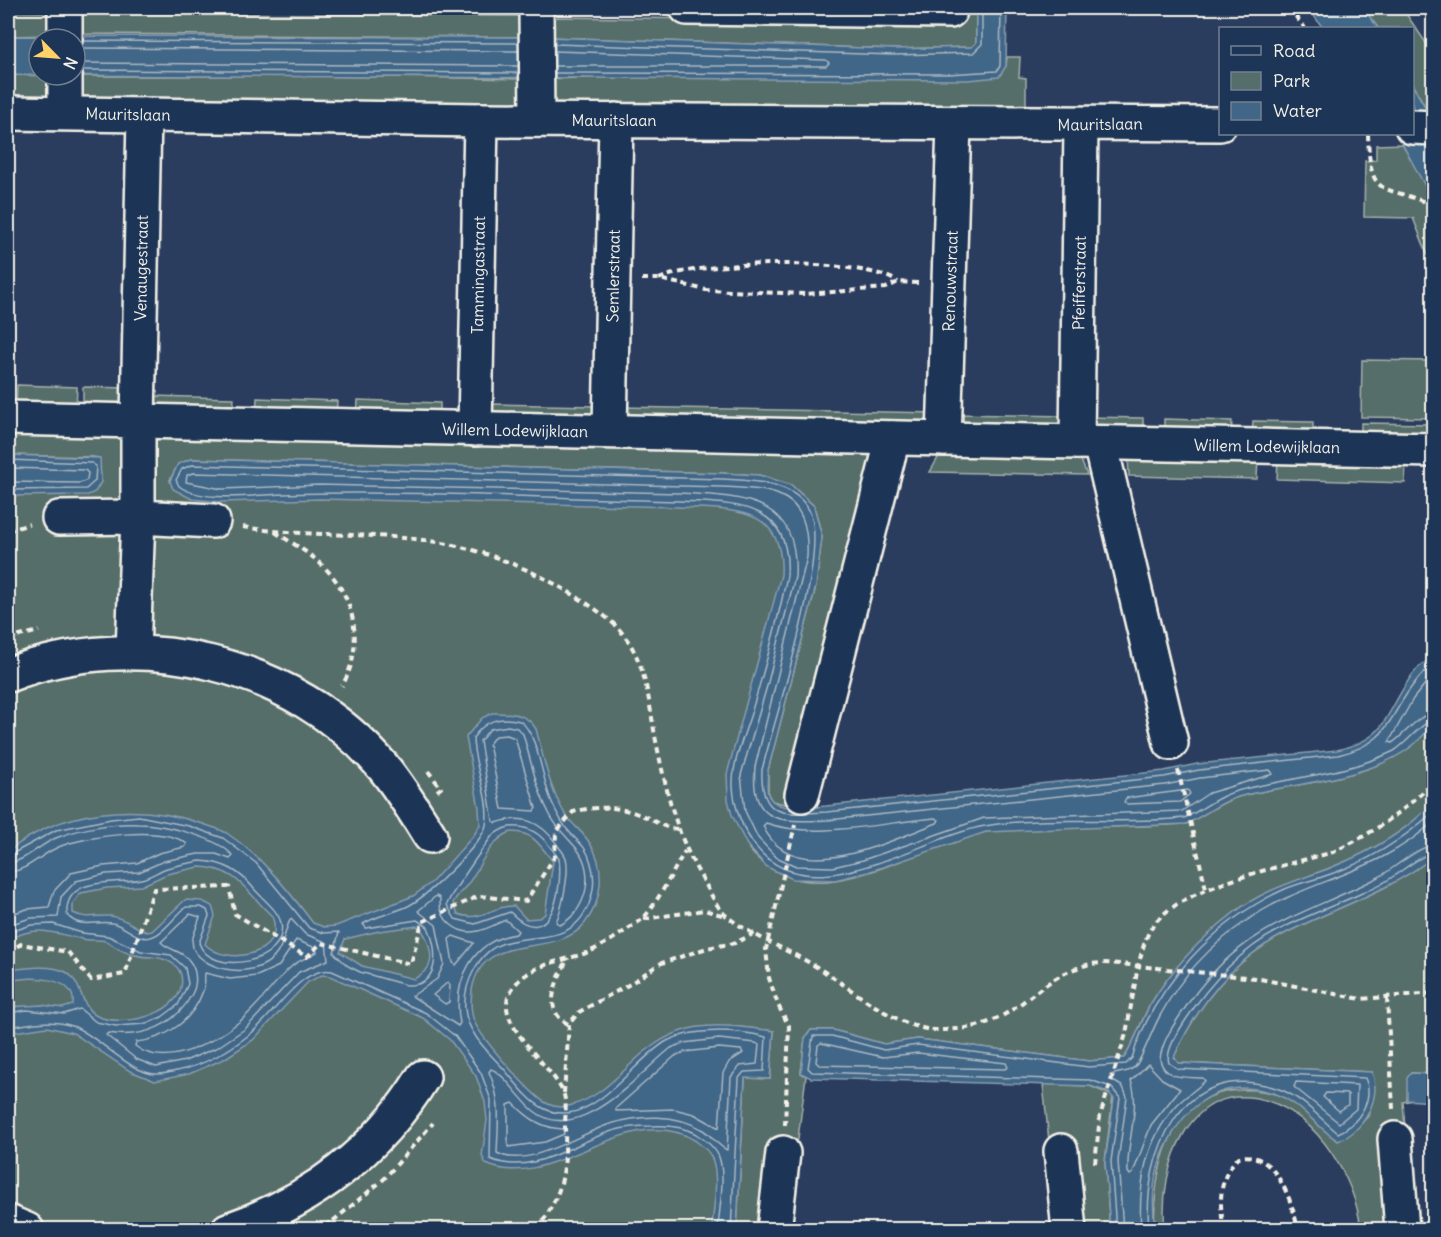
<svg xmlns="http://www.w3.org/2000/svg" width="1441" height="1237" viewBox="0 0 1441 1237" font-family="Delius,sans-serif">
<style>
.green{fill:#566e6b;stroke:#a5b0aa;stroke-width:1.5}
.water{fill:#416688;stroke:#899eae;stroke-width:1.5;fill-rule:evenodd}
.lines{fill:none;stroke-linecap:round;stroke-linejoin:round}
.shore{stroke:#acb9c2;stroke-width:1.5}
.minor-casing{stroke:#f4f1e8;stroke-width:38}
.path{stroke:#f4f1e8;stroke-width:4;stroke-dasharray:6 4.5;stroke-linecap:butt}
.minor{stroke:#1d3557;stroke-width:33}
.labels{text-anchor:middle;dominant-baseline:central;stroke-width:4.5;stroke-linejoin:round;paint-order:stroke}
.street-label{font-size:16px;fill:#f4f1e8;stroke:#1d3557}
</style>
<rect width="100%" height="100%" fill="#2b3d5e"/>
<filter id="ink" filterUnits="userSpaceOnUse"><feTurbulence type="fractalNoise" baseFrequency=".0167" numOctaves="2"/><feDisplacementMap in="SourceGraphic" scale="12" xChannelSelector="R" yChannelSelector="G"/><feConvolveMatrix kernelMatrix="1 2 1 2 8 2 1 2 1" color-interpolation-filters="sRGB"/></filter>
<g filter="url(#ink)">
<!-- green -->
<g class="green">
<path d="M956,8h20v35l-4,4 -78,2 -348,-12 6,-20 404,5z"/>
<path d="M1363,8h39l31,45v58h-5l-15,-25 -1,-58h-34z"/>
<path d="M8,11l44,1 6,23 -50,1z"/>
<path d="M82,12l439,4 8,21 -454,-3 4,-21z"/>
<path d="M1007,57h13l-1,20 7,1v35l-470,-5 -10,-8v-21l460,-13z"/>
<path d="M8,75l50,1 -10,29 -40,-1z"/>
<path d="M75,76h227l226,3 -9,29 -434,-3 -10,-11z"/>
<path d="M1404,144l29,57v67l-20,-50 -49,-1 1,-56 11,-1v-15z"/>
<path d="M1362,360l71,1v57l-72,-1z"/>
<path d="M17,385l60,2 -1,24 -60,-2z"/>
<path d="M83,387l48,1v16l-48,7z"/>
<path d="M150,396l84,2 -1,15 -78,-7z"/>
<path d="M257,398l80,3 -1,15 -80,-3z"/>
<path d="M358,400l82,3v15l-83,-2z"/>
<path d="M491,404l105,2v15l-106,-2z"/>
<path d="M620,407l317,6v15l-317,-6z"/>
<path d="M952,414l118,2v16l-118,-3z"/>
<path d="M1086,417l57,1v15l-57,-1z"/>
<path d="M1164,419l68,2 -1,15 -67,-2z"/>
<path d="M1253,421l60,1v16l-61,-2z"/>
<path d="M1361,423l72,1v16l-72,-1z"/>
<path d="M8,426l103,4c22,10 16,30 17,50h22c0,-20 -4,-42 19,-48l704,16 -80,347 5,7 -1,5 -25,-6 -4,-7v-24l48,-184 6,-50 -8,-30 -23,-21 -32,-10 -37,-2 -531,-14 -13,5 -8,16 491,10 84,-7 31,14 26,28 -63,268 12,29 -2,27c63,76 163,-4 237,-17 20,-4 43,-3 63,-4 46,-1 92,-1 137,-4 19,-8 31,-21 52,-27 57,-16 164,-17 195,-76l1,81c-28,31 -66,51 -104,66 -33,13 -65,21 -95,44 -34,26 -63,56 -85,93 -9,15 -17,42 -26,53l-35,3 -171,-22 -34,5 -51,-14h-22l-6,8 -4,35 5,3 -9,70 -21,-1 -11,84h-28l8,-151 25,1 4,-48 -34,-4 -16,202h-716v-752l93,2 -2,-21 -6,-1 -85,-2z"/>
<path d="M943,449l135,4 9,22 -157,-3z"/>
<path d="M1128,455l130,2 -1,22 -128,-3z"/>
<path d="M1278,458l128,3 -1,22 -128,-4z"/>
<path d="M1433,857v217l-22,-1 -4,27 2,1 -6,1 4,53 -15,74h-31c-6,-49 -42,-112 -93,-128 -79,-25 -110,67 -103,128l-10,1c-4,-58 15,-138 85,-140 18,-1 34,2 49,10 18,10 32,25 46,39l23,-12 11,-12 3,-43 -194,-9 -4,-6c23,-51 58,-96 108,-122 51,-27 105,-42 151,-78z"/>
<path d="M1043,1084l47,2 23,10 -8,66 5,67h-31l-30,-88z"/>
</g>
<!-- water -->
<g class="water">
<path d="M976,8h31l-1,58 -7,11 -31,3 -960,-5v-39l538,1 348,12 78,-2 4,-4zM39,39h36v36h-36z"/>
<path d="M1308,8h55l15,20h-55z"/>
<path d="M1413,86l20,34v81l-36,-67h15z"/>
<path d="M8,455l92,3 1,24 -6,10 -7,3 -80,1z"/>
<path d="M191,459l531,14 37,2 32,10 23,21 8,31 -6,49 -48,184c0,7 -2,17 0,24 6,19 43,13 58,12l338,-35 33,-7 140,-14c16,-4 31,-9 42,-21 15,-18 31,-66 54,-70v62c-30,59 -138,60 -195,76 -21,6 -33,19 -52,27l-200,8 -118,40 -33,8 -42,-1 -26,-12 -20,-22 -15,-30 -4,-15 -1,-26 54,-199c4,-70 -49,-65 -103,-68l-359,-8 -98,3 -29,-3 -19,-10 -3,-8 8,-17z"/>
<path d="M492,713c18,0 34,-1 44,16 7,26 12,54 25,78 8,17 20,22 28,35 17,24 14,58 -4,81 -29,38 -102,4 -113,67 -1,10 -2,21 2,31 7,17 56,73 72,82 8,4 18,5 26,2 25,-7 41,-24 59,-41 47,-46 82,-41 143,-33l-4,48 -25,-1 -8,151h-25c1,-21 7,-47 1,-68 -2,-8 -10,-15 -17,-20 -67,-43 -144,53 -210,23l-4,-8 5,-36 -2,-18 -9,-26 -26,-36 -27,-22 -93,-42 -8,-1 -14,7 -55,58 -29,19 -35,15 -34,7 -25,-10 -57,-38 -26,-6 -39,6v-26l34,-2 21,3 10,-3c4,-30 -46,-29 -65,-24v-11c16,-2 43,-6 58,2 17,10 14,36 31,44 27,13 92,-3 84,-41 -3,-12 -17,-17 -29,-18 -11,0 -21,-2 -31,-7 -5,-2 -10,-7 -16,-9 -7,-2 -15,0 -23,-2 -29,-6 -45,-15 -74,1v-88c52,-44 132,-50 195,-28 8,3 18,5 25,10 35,24 60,56 85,89l11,4 12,-1 77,-30 19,-14 42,-47 6,-10 -1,-17 -13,-71 16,-19zM511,832c22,-1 30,14 42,30l-8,52 -6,4 -13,1 -12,-13c-21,-1 -34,17 -56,8l-5,-11c3,-7 10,-13 15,-19 13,-18 21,-44 43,-52zM199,867c39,1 48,26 73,49 15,39 -46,51 -67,28l10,-28 -3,-10 -10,-5 -17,-1 -33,31 -5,1c-13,-5 -22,-14 -36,-16 -14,-1 -24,4 -38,-3v-10l8,-10 26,-5 34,-2 26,-12zM417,926c10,6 17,30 12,40 -3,6 -9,9 -15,13l-52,-13 -22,-14 5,-13 34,-8z"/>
<path d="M1433,802v55c-46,36 -100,51 -151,78 -50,26 -85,71 -108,122l4,6 194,9c10,26 -8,59 -34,69 -23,-15 -36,-37 -62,-47 -63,-23 -106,24 -120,81 -4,18 -3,36 -1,54h-45l-5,-67 9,-63 -6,-7 -18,-6 -279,-8 -10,-5 4,-35 6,-8h22l51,14 34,-5 171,22 35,-3c8,-10 18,-38 26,-53 22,-37 51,-67 85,-93 30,-23 62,-31 95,-44 38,-15 76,-35 103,-66z"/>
<path d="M1411,1073l22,1v28l-26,-2v-22z"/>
</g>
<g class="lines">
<!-- shore -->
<g class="shore">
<path d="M83,41l435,2"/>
<path d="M554,44l340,11 79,-2 9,-9v-36"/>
<path d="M81,48l437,3"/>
<path d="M554,51l272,9 3,3 -3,3h-271"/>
<path d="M78,63l441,3"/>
<path d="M82,70l437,3"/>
<path d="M555,73l393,1 49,-3 3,-5 1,-58"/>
<path d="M8,460l84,3 4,3 -1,15 -9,8 -78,1"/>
<path d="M8,468l77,2 3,3 -1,7 -7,3 -72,-1"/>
<path d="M193,473l529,14c55,2 88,6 85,70l-52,210c-5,58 26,55 73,53l337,-35 35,-7 70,-8 3,4 -64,19 -27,18 -198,7 -121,42 -30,7 -37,-1 -20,-9 -18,-19 -13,-27 -4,-36 26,-89 28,-109c5,-81 -53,-80 -116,-84l-360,-8 -97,4 -36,-7 1,-7z"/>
<path d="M1434,665c-7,3 -13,10 -17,15 -31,37 -24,62 -79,75l-139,15 -35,7 -337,35c-41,2 -67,8 -65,-42 12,-50 69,-220 47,-260 -17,-30 -58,-29 -87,-31l-530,-14 -10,4 -6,11 3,6c22,17 76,9 103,8 132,-4 265,4 397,7 57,3 113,0 108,75 -9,44 -21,88 -34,131 -7,25 -21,53 -20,79 1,22 10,45 24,62 55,67 163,-11 228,-22 64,-11 134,-1 199,-8 20,-8 30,-21 53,-27 52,-14 108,-16 157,-40 12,-7 29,-30 40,-31"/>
<path d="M1434,673l-21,26 -24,43 3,1c13,-8 26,-29 42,-30"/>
<path d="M508,726l9,2 6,6c8,27 13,54 26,79 7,15 18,24 28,36 19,24 9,63 -17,76l-4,-3c6,-13 14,-50 10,-64 -2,-6 -7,-10 -10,-15 -16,-22 -34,-29 -60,-20l-3,-2 -13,-80 10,-12z"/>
<path d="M507,735l8,3 21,70 -2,3 -32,-2 -13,-65 6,-8z"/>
<path d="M1188,790l2,4 -10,8 -53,2 -3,-2 2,-4z"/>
<path d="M936,818l3,2 -2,3c-46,17 -145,68 -174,3l3,-3c48,17 119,-1 170,-5z"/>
<path d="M509,827c25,-3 37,13 50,32 4,32 -9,94 -49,53l-35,12 -20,-5 -8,-14c0,-6 39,-61 45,-69 6,-5 10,-7 17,-9z"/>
<path d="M8,856l48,-26 55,-11 28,-3 50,10 34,12 33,25 53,65 15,5 15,-1 -5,21 14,13 12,6 46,13c35,2 32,-36 22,-58l-11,-7 -51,8 -3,-4c14,-9 32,-11 47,-19 18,-10 72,-61 76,-80 5,-28 -13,-58 -13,-87 12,-18 26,-22 47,-17 18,12 22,58 31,79 4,10 9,19 15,28 9,12 20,17 24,32 5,16 5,28 -1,44 -17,41 -51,29 -85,39 -26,8 -41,42 -39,66 2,24 24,44 39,60 11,13 24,31 39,39 48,25 89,-48 124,-67 27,-14 71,-11 99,-4l-2,34 -20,1 -5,6 -8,152"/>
<path d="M200,861c24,1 40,10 55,29 8,9 23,20 26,33 8,41 -71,54 -82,20l10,-27 -2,-6 -6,-3h-15c-10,8 -23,27 -35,30 -14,4 -26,-12 -39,-14 -16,-3 -32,7 -45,-8 -3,-40 48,-30 74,-36 10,-2 17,-8 26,-11 11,-3 22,-5 33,-7z"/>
<path d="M8,863c16,-1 33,-19 48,-25 24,-10 57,-15 82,-14 25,0 80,13 95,32l-3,3 -14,-5h-18l-34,7 -25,11 -33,2 -30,7 -15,16 -3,20 -27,1 -23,7"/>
<path d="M8,872c19,0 35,-20 53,-26 27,-10 103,-21 126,-2l-2,3 -26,6 -22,10 -34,3 -32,7 -17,18 -5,16 -22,2 -19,6"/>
<path d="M436,896l4,2c-2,21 17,38 38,33 10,-2 19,-8 28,-11l12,11 -2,3c-44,6 -64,48 -56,89l-2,3 -46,-30 25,-17 7,-15 -8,-39 -18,-14z"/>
<path d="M190,914l10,3 -8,23 1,8c12,25 63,31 82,8 10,-11 10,-30 16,-37l14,15 21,8 2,18 -29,12 -54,57 -27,18 -33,14 -29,6 -20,-8 -30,-24 2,-2c35,6 68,-8 84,-39 5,-9 5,-22 -1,-31 -7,-12 -23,-13 -30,-21z"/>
<path d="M8,933l23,-8 22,-1 29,9 26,3 33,15 30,4 14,13 3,16 -10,21 -16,12 -16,7 -30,2 -20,-4 -16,-13 -16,5 -37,-4 -19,3"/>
<path d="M453,936l21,7 -18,22 -3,-2 -4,-24z"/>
<path d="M296,940l20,8 1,4c-8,5 -18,8 -25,14 -19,17 -33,40 -53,56 -27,21 -73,48 -104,24l1,-4c31,-3 57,-22 67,-51 3,-6 1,-12 2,-18l25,6 27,-3 22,-10z"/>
<path d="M448,982l2,3 -1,17 -4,2 -12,-9z"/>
<path d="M8,1027c22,-3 45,-9 67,0 24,10 58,49 83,47 8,0 18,-3 27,-5 22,-6 46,-20 64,-34 24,-18 52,-70 83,-64l94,42 29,23 26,37 10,27 -1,59c42,18 83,-16 122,-28 13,-4 26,-5 40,-5 16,-1 30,0 44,8 9,6 19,13 23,23 7,20 0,51 -1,73"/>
<path d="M719,1039l37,4 3,2 -2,19 -17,2 -9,11 -4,73c-8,-3 -16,-15 -24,-20 -27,-17 -64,-15 -93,-6 -29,9 -83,46 -113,29 1,-29 5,-52 -8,-81l2,-3c13,4 30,32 43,42 45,36 105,-38 137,-63l12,-5z"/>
<path d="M821,1043l62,14 35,-4 88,10 2,4 -3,2 -186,-4 -3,-3 2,-17z"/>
<path d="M719,1048l22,2 2,3 -14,9 -6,11 -4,55 -25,-14 -20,-5 -58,2v-3l59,-52 10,-4z"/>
<path d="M1148,1064l14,15 18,10 -29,36 -18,48 -3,2 -2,-3c-2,-30 13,-65 3,-91z"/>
<path d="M1296,1082l61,3 -1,24 -17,14 -45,-36z"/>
<path d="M1326,1093l22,1v11l-9,6 -16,-14z"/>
<path d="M513,1103c15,15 28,25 50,26l1,5 -19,8 -37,5v-42z"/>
<path d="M1116,1230l-5,-69 9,-63 -9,-11 -21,-7 -278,-8 -4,-4 5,-32h19l52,14 34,-5 171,22 37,-3 6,-6c22,-72 85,-139 153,-169 14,-6 29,-9 43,-14 39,-13 76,-36 106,-64"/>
<path d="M1123,1230l-5,-69 9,-64 -4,-10 -13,-8v-4l18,-4 7,-4c9,-12 17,-38 26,-53 20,-37 50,-69 85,-93 61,-43 130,-45 188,-100"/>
<path d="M1141,1230c-3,-46 4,-89 35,-124 9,-10 20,-16 29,-25l-2,-3c-17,-1 -38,2 -43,-18 1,-17 14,-36 23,-49 56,-85 113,-92 196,-134 14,-8 40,-31 55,-32"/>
<path d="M1149,1230c-7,-77 33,-172 127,-142 26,8 42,29 62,45 20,-8 37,-34 27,-55l-187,-9 -9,-6c-4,-12 9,-31 16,-42 24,-37 54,-70 94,-91 33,-18 70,-29 104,-47 13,-7 38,-29 51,-31"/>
</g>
<!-- minor casing -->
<g class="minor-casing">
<g id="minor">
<path d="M65,8v31"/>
<path d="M536,8l1,112"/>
<path d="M687,8l263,3"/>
<path d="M8,113l473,7 739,4"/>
<path d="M65,113v-38"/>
<path d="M144,115l-6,306 1296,29"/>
<path d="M1412,127l22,1"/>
<path d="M8,418l130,3v96l-5,135"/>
<path d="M475,429l6,-309"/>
<path d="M610,431l6,-311"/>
<path d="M944,439l10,-315"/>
<path d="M1077,442l4,-317"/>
<path d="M1100,443l71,300"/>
<path d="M59,518l79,-1 75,4"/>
<path d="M8,675c128,-50 286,-14 376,93 17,21 31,44 46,68"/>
<path d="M802,795l91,-357"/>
<path d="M1395,1139l7,91"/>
<path d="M1061,1151l8,79"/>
<path d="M8,1222l19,8"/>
<path d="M228,1230c82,-28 150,-79 195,-153"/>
<path d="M774,1230l9,-77"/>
</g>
</g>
<!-- path -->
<g class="path">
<path d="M1289,8l16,20"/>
<path d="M1368,134c2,66 12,49 62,70l4,10"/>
<path d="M642,279h17l47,11 100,4 80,-6 12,-6 21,1"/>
<path d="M659,279c39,-19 203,-22 239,3"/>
<path d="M243,527c67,11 138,4 205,17 55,11 114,39 159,74 41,33 40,80 50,128 10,48 21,95 48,137 6,11 13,27 23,34 25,20 59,32 87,49 34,20 68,52 107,62 11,3 23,2 35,1 59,-4 74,-46 123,-62 19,-7 39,-3 58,-1 4,-13 6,-27 14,-39 26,-41 134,-61 181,-75 39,-18 71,-40 101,-71"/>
<path d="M8,531l21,-7"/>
<path d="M275,532c17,11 35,21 49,35 33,32 40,81 18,119"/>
<path d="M8,639l31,-8"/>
<path d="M1178,770l28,119"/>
<path d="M428,771l13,17 -4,3"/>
<path d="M644,919l60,-9 21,6"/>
<path d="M8,952l13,-8 47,8 23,28 34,-6 29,-85 75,-2 6,27 72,43 14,-14 90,21 11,-42 57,-26 47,5 29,-45 1,-24 17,-20c21,-6 44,-6 65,2 14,4 25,15 40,15"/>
<path d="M1387,998l6,111"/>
<path d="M568,1024c-28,-15 -10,-45 0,-66"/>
<path d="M564,1093l5,-69 10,-12 51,-28 29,-20 48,-16 28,-5 20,-10"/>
<path d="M785,1125l4,-99 -11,-21 -9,-27 -3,-29 29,-124"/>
<path d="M1095,1163l5,-47 26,-82 12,-68 117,12 106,21 73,-6"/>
<path d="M316,1230l17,-9"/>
<path d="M338,1230l-5,-9 51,-42 49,-56"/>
<path d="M537,1230c27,-39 29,-57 28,-103 0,-10 2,-22 -1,-32 -10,-29 -69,-69 -55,-100 14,-31 49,-32 77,-42 18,-7 39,-22 55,-33 12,-9 35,-54 44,-69"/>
<path d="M1224,1230c-5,-27 -6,-54 15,-73 36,-8 54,46 59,73"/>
</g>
<!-- minor -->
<use href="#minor" class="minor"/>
</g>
</g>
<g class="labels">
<!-- street labels -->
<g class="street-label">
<text transform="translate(128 114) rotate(1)">Mauritslaan</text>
<text x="614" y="120">Mauritslaan</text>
<text transform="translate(1100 124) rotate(-1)">Mauritslaan</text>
<text transform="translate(141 268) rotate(-89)">Venaugestraat</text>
<text transform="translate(478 275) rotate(-89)">Tammingastraat</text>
<text transform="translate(613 276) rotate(-89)">Semlerstraat</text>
<text transform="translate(950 281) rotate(-88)">Renouwstraat</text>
<text transform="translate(1079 283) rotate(-89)">Pfeifferstraat</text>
<text transform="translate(515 430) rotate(1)">Willem Lodewijklaan</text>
<text transform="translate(1267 446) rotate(1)">Willem Lodewijklaan</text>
</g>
</g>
<!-- margin -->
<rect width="1441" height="1237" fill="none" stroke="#1d3557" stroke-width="30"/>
<rect x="15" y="15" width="1411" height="1207" fill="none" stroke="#f4f1e8" stroke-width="2" filter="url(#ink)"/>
<!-- legend -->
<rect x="1219" y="27" width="195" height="108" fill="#1d3557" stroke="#738091" stroke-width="1.5"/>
<rect x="1231" y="46" width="30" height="9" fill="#1d3557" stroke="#738091" stroke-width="1.5"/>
<text x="1273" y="57" font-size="18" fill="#f4f1e8">Road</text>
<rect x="1231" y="72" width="30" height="18" fill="#566e6b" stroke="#738091" stroke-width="1.5"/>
<text x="1273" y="87" font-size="18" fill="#f4f1e8">Park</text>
<rect x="1231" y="102" width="30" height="18" fill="#416688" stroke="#738091" stroke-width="1.5"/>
<text x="1273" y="117" font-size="18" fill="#f4f1e8">Water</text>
<!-- north arrow -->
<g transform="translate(57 57) rotate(115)"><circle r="28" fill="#1d3557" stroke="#738091" stroke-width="1.5"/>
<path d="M0-4.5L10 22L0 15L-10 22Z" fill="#ffd166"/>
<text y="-9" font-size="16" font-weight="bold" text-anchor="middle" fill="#f4f1e8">N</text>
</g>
</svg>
